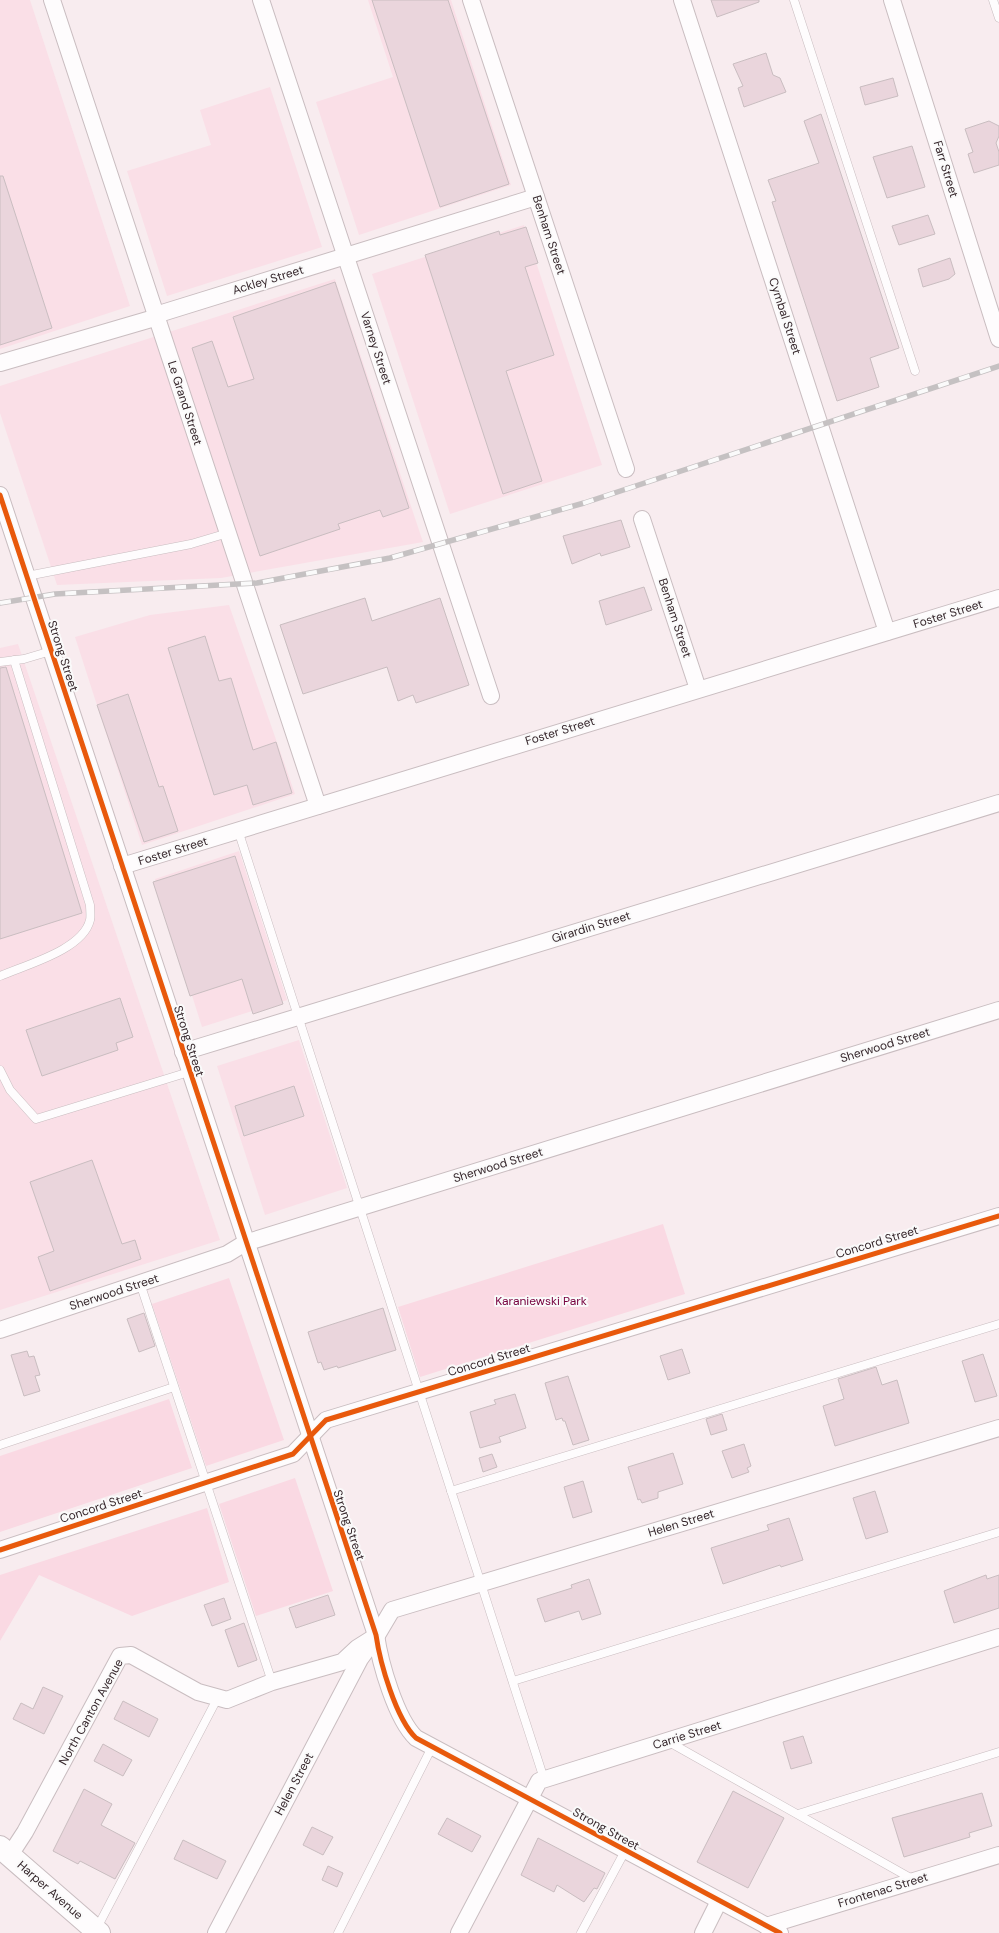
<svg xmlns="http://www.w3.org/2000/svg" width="999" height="1933" viewBox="0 0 999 1933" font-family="'DM Sans',sans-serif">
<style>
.built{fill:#fadfe7}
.green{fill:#fad9e3}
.building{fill:#ead5dc;stroke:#c9bdc0}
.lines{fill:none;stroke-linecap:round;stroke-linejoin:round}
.lane-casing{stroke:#c9bdc0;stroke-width:9}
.street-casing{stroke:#c9bdc0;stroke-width:18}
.secondary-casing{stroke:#c9bdc0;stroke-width:24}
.lane{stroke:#fefcfd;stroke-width:8}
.street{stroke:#fefcfd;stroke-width:16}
.secondary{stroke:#fefcfd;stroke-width:22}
.rail-casing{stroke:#c5c1c2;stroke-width:5.5}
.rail{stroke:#fafafa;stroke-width:4;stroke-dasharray:11;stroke-linecap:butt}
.cycleway-casing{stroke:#fafafa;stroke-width:8}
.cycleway{stroke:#e8590c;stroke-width:5}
.labels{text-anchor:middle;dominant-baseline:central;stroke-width:4;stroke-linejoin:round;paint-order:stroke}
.street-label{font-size:12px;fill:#36272c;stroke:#fafafa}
.park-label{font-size:12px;fill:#75003e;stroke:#fafafa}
</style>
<rect width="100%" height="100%" fill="#f8ecef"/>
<!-- built -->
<g class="built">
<path d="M0,0h30l100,306 -130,43z"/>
<path d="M368,0h83l60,185 -152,50 -43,-133 77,-25z"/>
<path d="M270,87l52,160 -155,49 -40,-125 84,-26 -11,-35z"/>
<path d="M524,225l78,240 -152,49 -78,-240z"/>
<path d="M335,279l88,263 -202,36 -164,7 -57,-172v-27z"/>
<path d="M229,605l66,189 -153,51 -67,-208 75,-22z"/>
<path d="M18,644l202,596 -220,70v-662z"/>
<path d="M239,851l48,149 -85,27 -47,-148z"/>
<path d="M299,1040l48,148 -82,27 -48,-149z"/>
</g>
<!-- green -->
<g class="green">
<path d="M663,1224l22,70 -265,83 -22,-70z"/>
<path d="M229,1278l55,162 -78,26 -54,-162z"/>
<path d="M169,1399l23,69 -192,64v-76z"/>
<path d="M295,1478l38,113 -77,25 -37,-112z"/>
<path d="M207,1508l22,74 -97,34 -93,-41 -39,66v-66z"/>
</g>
<!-- building -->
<g class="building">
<path d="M372,0h76l61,184 -69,23z"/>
<path d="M711,0h48v2l-42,15z"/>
<path d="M766,53l7,22 7,3 6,14 -42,15 -6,-19 5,-2 -10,-22z"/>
<path d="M893,78l5,18 -33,9 -5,-18z"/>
<path d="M821,114l78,234 -29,10 9,29 -42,14 -65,-199 4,-1 -8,-21 51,-17 -15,-42z"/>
<path d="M989,121l10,5v10l-3,7 3,9v13l-25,8 -6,-19 5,-2 -8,-23z"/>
<path d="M912,146l13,41 -38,11 -14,-41z"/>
<path d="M0,176h3l49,152 -52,17z"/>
<path d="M928,215l7,19 -36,11 -7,-19z"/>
<path d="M526,227l12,36 -13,4 29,88 -48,16 36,110 -39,13 -78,-239 74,-24 1,4z"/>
<path d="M950,258l5,16 -6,5 -26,8 -5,-18z"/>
<path d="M335,282l74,226 -26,9 -3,-7 -42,14 2,5 -80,27 -68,-208 20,-7 16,46 26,-8 -21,-62z"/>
<path d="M621,520l9,27 -29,9 -1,-3 -28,11 -9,-28z"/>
<path d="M644,587l8,23 -46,15 -7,-24z"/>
<path d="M365,598l7,23 68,-23 29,87 -53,18 -3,-8 -15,6 -11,-34 -84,27 -23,-69z"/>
<path d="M205,636l14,45 12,-3 22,72 23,-8 16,51 -39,12 -6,-20 -33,10 -46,-147z"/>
<path d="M6,667l76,246 -82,26v-271z"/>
<path d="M128,694l31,93 4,-1 15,45 -34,11 -47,-137z"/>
<path d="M235,856l48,148 -30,10 -11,-35 -52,17 -37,-114z"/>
<path d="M120,998l13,39 -17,6 2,7 -76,26 -16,-46z"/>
<path d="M294,1086l10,30 -60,20 -9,-30z"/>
<path d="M92,1160l30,84 13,-4 6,19 -91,32 -12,-34 16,-6 -24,-69z"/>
<path d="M383,1308l13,42 -58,18 -1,-2 -13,4 -3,-8 -3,1 -10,-31z"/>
<path d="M144,1313l11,33 -16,6 -12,-33z"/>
<path d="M682,1349l8,24 -22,7 -8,-24z"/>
<path d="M27,1351l2,6 5,-1 6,19 -5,1 5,15 -16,5 -13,-41z"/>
<path d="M983,1354l14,42 -22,6 -13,-41z"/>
<path d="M876,1367l6,18 15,-5 12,43 -74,23 -12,-40 21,-7 -6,-20z"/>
<path d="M568,1376l21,64 -16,5 -8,-24h-2l-1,-3 -6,2 -11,-37z"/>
<path d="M515,1394l11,34 -27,9 2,5 -21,6 -10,-36 26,-8 -2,-4z"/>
<path d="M722,1414l5,16 -16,5 -5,-16z"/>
<path d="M744,1444l7,22 -4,2 2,4 -17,6 -10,-27z"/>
<path d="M673,1453l10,31 -25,8v6l-16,5 -2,-4 -2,1 -10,-33z"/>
<path d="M492,1454l5,13 -14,5 -4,-14z"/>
<path d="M583,1481l9,31 -19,6 -9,-31z"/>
<path d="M875,1491l13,41 -22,7 -13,-41z"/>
<path d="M789,1518l14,42 -22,7 -1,-2 -57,19 -12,-36 58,-18 -2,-5z"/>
<path d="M986,1575l1,4 12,-4v33l-45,15 -10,-32z"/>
<path d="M589,1579l12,35 -19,6 -3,-9 -34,11 -8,-23 35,-11 -1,-3z"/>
<path d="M328,1595l7,20 -39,13 -7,-20z"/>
<path d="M224,1598l7,21 -19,7 -8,-21z"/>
<path d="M244,1623l13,37 -19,7 -13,-37z"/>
<path d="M43,1687l20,9 -19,38 -31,-15 8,-16 12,6z"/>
<path d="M123,1701l35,18 -9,18 -35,-18z"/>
<path d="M803,1736l9,27 -21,6 -8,-27z"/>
<path d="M103,1744l29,16 -9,16 -29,-15z"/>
<path d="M84,1789l28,15 -11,21 34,18 -20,36 -35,-18 -2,3 -25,-13z"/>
<path d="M733,1791l51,27 -36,70 -51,-26z"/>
<path d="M982,1793l10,33 -23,7 1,4 -66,20 -12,-39z"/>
<path d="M447,1818l34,18 -9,16 -34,-18z"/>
<path d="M312,1827l21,10 -10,18 -20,-10z"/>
<path d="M538,1838l67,35 -8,16 -3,-1 -10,14 -27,-17 -3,7 -33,-17z"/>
<path d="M183,1840l43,21 -9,18 -43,-20z"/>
<path d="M328,1866l15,7 -6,14 -15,-7z"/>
</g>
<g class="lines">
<!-- lane casing -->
<g class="lane-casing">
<g id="lane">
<path d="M794,0l121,371"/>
<path d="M993,0l6,18"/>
<path d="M27,576l164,-32 37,-11"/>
<path d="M0,662l24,-3 27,-8"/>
<path d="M238,830l306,949"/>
<path d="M0,976c25,-11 83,-26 90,-56 1,-4 0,-11 0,-15l-76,-245"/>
<path d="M0,1070l10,20 26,29 153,-47"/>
<path d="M140,1283l132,399"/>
<path d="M0,1445l174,-58"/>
<path d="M451,1491l548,-167"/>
<path d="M513,1681l486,-149"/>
<path d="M669,1742l245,138"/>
<path d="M798,1814l201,-62"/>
<path d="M97,1928l120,-229"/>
<path d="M338,1933l94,-186"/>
<path d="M581,1933l44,-82"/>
</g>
</g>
<!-- street casing -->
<g class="street-casing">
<g id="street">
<path d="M52,0l266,806"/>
<path d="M261,0l230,696"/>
<path d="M471,0l155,469"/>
<path d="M682,0l205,632"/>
<path d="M892,0l107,339"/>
<path d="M0,363l151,-44 11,-6 374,-116"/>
<path d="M0,495l376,1140c4,28 20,84 40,103l364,195"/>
<path d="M642,519l56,170"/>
<path d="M122,866l877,-268"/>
<path d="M183,1052l816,-249"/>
<path d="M0,1330l227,-76 18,-11 754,-233"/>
<path d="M0,1550l293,-96 33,-34 673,-204"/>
<path d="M376,1637l16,-27 607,-182"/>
<path d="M10,1855l15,-23 95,-176 11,-1 67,37 29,8 45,-18 70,-20 15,-14 19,-12"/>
<path d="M766,1926l233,-71"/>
<path d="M216,1933l144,-274 11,-15"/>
<path d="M459,1933l80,-152 460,-144"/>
<path d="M703,1933l16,-32"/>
</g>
</g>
<!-- secondary casing -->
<g class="secondary-casing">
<path id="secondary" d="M0,1847l99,86"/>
</g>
<!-- lane -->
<use href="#lane" class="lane"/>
<!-- street -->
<use href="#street" class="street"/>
<!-- secondary -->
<use href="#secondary" class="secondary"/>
<!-- rail casing -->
<g class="rail-casing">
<path id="rail" d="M0,603l55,-9 202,-11 133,-25 194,-55 415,-137"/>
</g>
<!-- rail -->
<use href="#rail" class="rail"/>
<!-- cycleway casing -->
<g class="cycleway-casing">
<g id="cycleway">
<path d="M0,495l376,1140c4,28 20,84 40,103l364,195"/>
<path d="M0,1550l293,-96 33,-34 673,-204"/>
</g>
</g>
<!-- cycleway -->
<use href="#cycleway" class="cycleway"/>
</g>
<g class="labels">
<!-- street labels -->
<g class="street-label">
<text transform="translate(946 169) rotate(73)">Farr Street</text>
<text transform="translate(549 235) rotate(72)">Benham Street</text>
<text transform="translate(268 280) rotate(-17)">Ackley Street</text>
<text transform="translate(785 316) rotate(72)">Cymbal Street</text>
<text transform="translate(376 348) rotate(72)">Varney Street</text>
<text transform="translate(185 403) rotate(72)">Le Grand Street</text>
<text transform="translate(948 614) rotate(-17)">Foster Street</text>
<text transform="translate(675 618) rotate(72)">Benham Street</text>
<text transform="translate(63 656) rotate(72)">Strong Street</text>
<text transform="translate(560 731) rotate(-17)">Foster Street</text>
<text transform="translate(173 851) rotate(-17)">Foster Street</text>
<text transform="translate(591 927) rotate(-17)">Girardin Street</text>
<text transform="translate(189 1041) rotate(72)">Strong Street</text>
<text transform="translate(885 1045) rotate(-17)">Sherwood Street</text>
<text transform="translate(498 1165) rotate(-17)">Sherwood Street</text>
<text transform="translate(877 1242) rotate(-17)">Concord Street</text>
<text transform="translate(114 1292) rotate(-18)">Sherwood Street</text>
<text transform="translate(489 1360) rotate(-17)">Concord Street</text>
<text transform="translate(101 1506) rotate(-18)">Concord Street</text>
<text transform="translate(681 1523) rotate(-17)">Helen Street</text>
<text transform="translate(349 1525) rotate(71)">Strong Street</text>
<text transform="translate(91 1712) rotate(-61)">North Canton Avenue</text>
<text transform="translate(687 1735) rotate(-17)">Carrie Street</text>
<text transform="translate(294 1784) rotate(-62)">Helen Street</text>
<text transform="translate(606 1829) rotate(29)">Strong Street</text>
<text transform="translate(50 1890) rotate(41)">Harper Avenue</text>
<text transform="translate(883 1890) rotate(-17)">Frontenac Street</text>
</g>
<!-- park labels -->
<g class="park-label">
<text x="541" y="1301">Karaniewski Park</text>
</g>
</g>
</svg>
